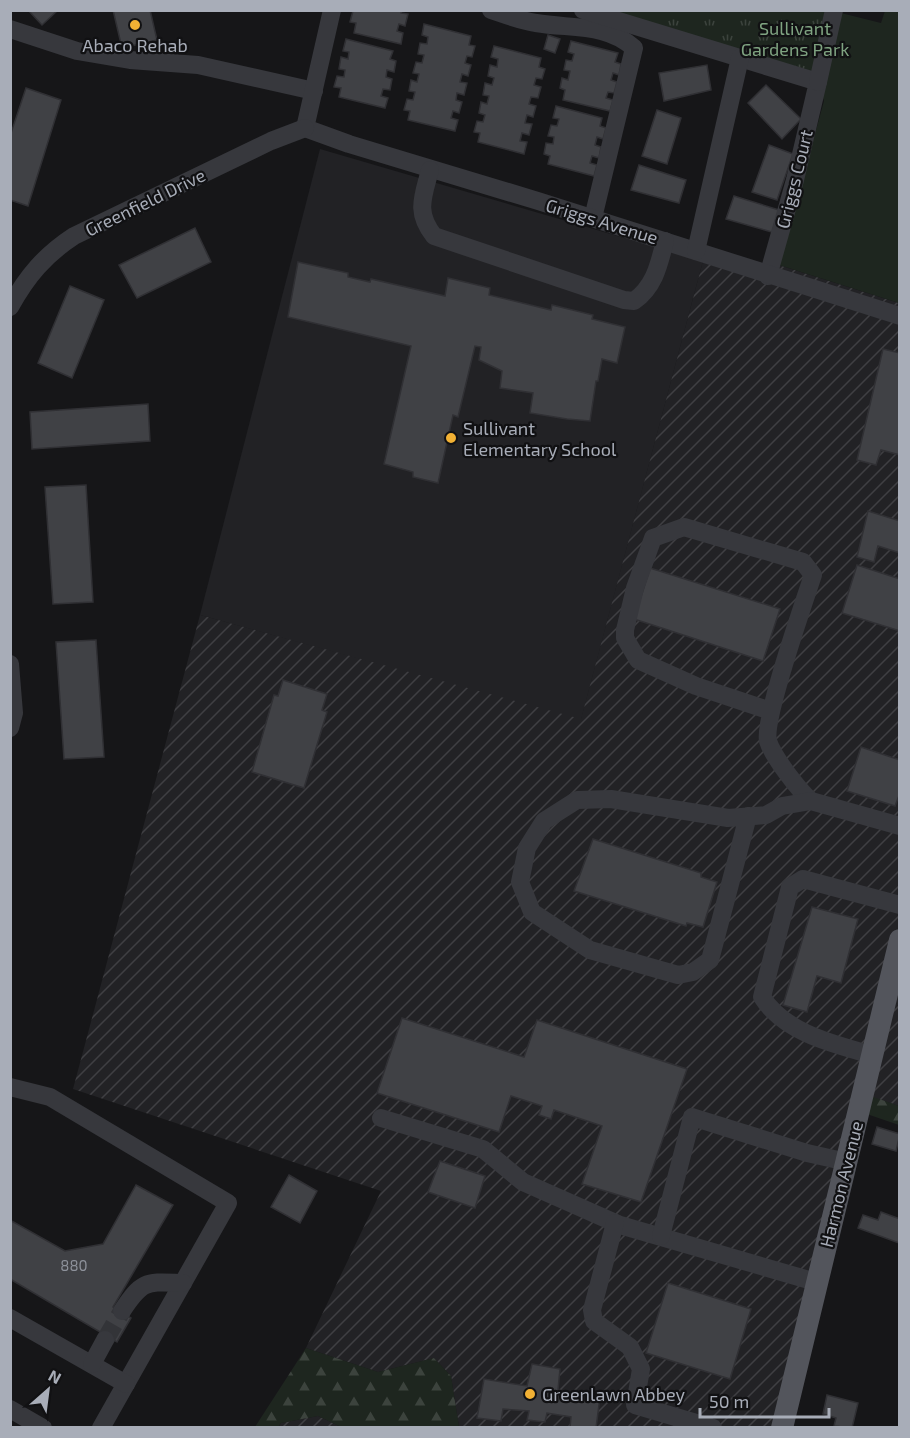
<svg xmlns="http://www.w3.org/2000/svg" width="910" height="1438" viewBox="0 0 910 1438" font-family="'Exo 2',sans-serif">
<style>
.built{fill:#222225}
.industrial{fill:url(#industrial-furrows)}
.green{fill:#1e261f}
.forest{fill:url(#forest-firs)}
.park{fill:url(#park-tufts)}
.building{fill:#404145;stroke:#303034;stroke-width:1.5}
.lines{fill:none;stroke-linecap:round;stroke-linejoin:round}
.minor-tunnel{stroke:#333438;stroke-width:18;stroke-dasharray:18 9;stroke-linecap:butt}
.minor{stroke:#37383d;stroke-width:18}
.major{stroke:#53555c;stroke-width:22}
.poi-dot{fill:#f2b134;stroke:#111113;stroke-width:2}
.labels{text-anchor:middle;dominant-baseline:central;stroke-width:4.5;stroke-linejoin:round;paint-order:stroke}
.number-label{font-size:15px;fill:#8e929b}
.park-label{font-size:18px;fill:#7fa381;stroke:#111113}
.poi-label{font-size:18px;fill:#a8adb8;stroke:#111113;text-anchor:start}
.street-label{font-size:18px;fill:#a8adb8;stroke:#111113}
</style>
<defs>
<pattern id="industrial-furrows" width="10" height="10" patternUnits="userSpaceOnUse" patternTransform="scale(1.5)"><rect width="10" height="10" fill="#222225"/><path d="M-1 1l2-2M0 10L10 0M9 11l2-2" fill="none" stroke="#3f3f43"/></pattern>
<pattern id="forest-firs" width="22" height="20" patternUnits="userSpaceOnUse" patternTransform="scale(1.5)"><rect width="22" height="20" fill="#1e261f"/><path d="M5 1l3.5 6h-7zM16 11l3.5 6h-7z" fill="#3c433d"/></pattern>
<pattern id="park-tufts" width="24" height="20" patternUnits="userSpaceOnUse" patternTransform="scale(1.5)"><rect width="24" height="20" fill="#1e261f"/><path d="M3 7l-1-3M5 7V3M7 7l1-3M15 17l-1-3M17 17v-4M19 17l1-3" fill="none" stroke="#3c433d"/></pattern>
</defs>
<rect width="100%" height="100%" fill="#161618"/>
<!-- built -->
<path class="built" d="M320,149l383,112 -122,459 -381,-105z"/>
<!-- industrial -->
<g class="industrial">
<path d="M703,261l76,4 120,38v803l-30,-10 -84,331h-326l-8,-51 -17,-18 -56,14 -72,-24 75,-157 -308,-102 127,-474 381,104z"/>
<path d="M318,1416l23,11 -63,1 3,-5z"/>
</g>
<!-- green -->
<path class="green" d="M833,11l48,12 4,-12h14v292l-120,-38 45,-164 -8,-26z"/>
<!-- forest -->
<g class="forest">
<path d="M868,1095l31,11v19l-35,-12z"/>
<path d="M306,1348l72,24 56,-14 17,18 8,51h-118l-23,-11 -37,7 -3,4h-23z"/>
</g>
<!-- park -->
<path class="park" d="M613,11h216l-13,64z"/>
<!-- building -->
<g class="building">
<path d="M28,10h30l-16,15z"/>
<path d="M113,10h37l7,30 -35,8z"/>
<path d="M359,10h43l-1,3 7,1 -3,12 -6,-2 -2,7 6,2 -2,11 -47,-11 2,-10 -6,-1 3,-11z"/>
<path d="M424,24l47,12 -2,9 6,1 -3,11 -5,-1 -2,7 6,2 -3,11 -6,-2 -2,8 7,1 -3,12 -7,-2 -1,7 6,2 -3,11 -6,-2 -2,7 7,2 -3,11 -47,-11 2,-9 -6,-1 3,-11 6,1 2,-8 -6,-1 2,-11 6,2 2,-8 -6,-1 3,-11 6,1 2,-8 -6,-1 2,-11 7,1 1,-7 -6,-2z"/>
<path d="M548,35l12,4 -5,14 -11,-4z"/>
<path d="M346,39l47,12 -3,8 6,2 -2,11 -7,-2 -1,7 6,2 -2,11 -7,-1 -2,7 7,2 -3,10 -46,-11 2,-9 -7,-1 3,-11 7,1 1,-7 -6,-1 2,-12 7,2 1,-7 -6,-1z"/>
<path d="M571,41l47,12 -3,9 6,2 -2,11 -6,-2 -2,7 6,2 -3,11 -6,-1 -2,6 7,2 -3,11 -47,-11 2,-10 -5,-2 2,-10 6,2 2,-9 -6,-1 2,-10 6,1 2,-7 -6,-2z"/>
<path d="M494,46l47,12 -2,9 6,2 -3,10 -6,-1 -2,7 7,2 -3,11 -7,-1 -2,7 7,2 -3,11 -6,-2 -2,8 7,1 -3,11 -7,-2 -2,8 7,1 -3,12 -46,-12 2,-9 -6,-1 3,-11 6,1 2,-7 -6,-2 2,-11 6,2 2,-8 -6,-1 2,-12 7,2 2,-7 -6,-2 2,-11 7,2 1,-8 -7,-2z"/>
<path d="M707,65l4,25 -47,11 -5,-28z"/>
<path d="M766,85l35,34 -19,20 -34,-36z"/>
<path d="M26,88l35,12 -33,106 -18,-6v-64z"/>
<path d="M556,106l46,12 -2,8 6,2 -3,11 -6,-2 -2,8 6,2 -2,11 -7,-2 -2,7 7,2 -3,11 -46,-12 2,-8 -6,-2 2,-11 7,1 1,-7 -6,-1 3,-11 6,1 2,-7 -6,-1z"/>
<path d="M657,110l24,8 -14,46 -25,-8z"/>
<path d="M769,145l24,9 -16,46 -25,-8z"/>
<path d="M639,165l47,15 -7,23 -48,-13z"/>
<path d="M734,196l45,14 -7,22 -46,-13z"/>
<path d="M195,228l16,34 -74,36 -18,-33z"/>
<path d="M298,262l50,11v4l22,5 1,-3 74,17 3,-18 42,10 -1,7 62,15 1,-5 41,10 -1,4 33,8 -8,36 -15,-4 -4,22h-2l-6,40 -23,-2 -37,-6 3,-20 -33,-5 2,-17 -23,-11 2,-13 -6,-1 -17,71 -5,-2 -15,68 -25,-6v-5l-29,-8 27,-118 -123,-29z"/>
<path d="M70,286l34,14 -32,78 -34,-15z"/>
<path d="M883,349l17,4v102l-19,-5 -5,15 -19,-5z"/>
<path d="M148,404l2,37 -118,8 -2,-37z"/>
<path d="M86,485l7,117 -40,2 -8,-117z"/>
<path d="M868,511l32,10v32l-22,-7 -4,16 -17,-5z"/>
<path d="M857,565l43,14v52l-58,-18z"/>
<path d="M650,568l130,41 -17,52 -129,-42z"/>
<path d="M96,640l8,117 -40,2 -8,-117z"/>
<path d="M283,680l44,14 -5,16 5,2 -23,76 -52,-16 22,-77 4,1z"/>
<path d="M861,747l39,13v33l-5,13 -48,-15z"/>
<path d="M593,839l108,34v4l16,5 -14,45 -16,-4 -1,3 -112,-35z"/>
<path d="M812,907l46,12 -17,64 -24,-7 -10,36 -24,-7z"/>
<path d="M402,1018l122,39 13,-37 150,49 -46,133 -59,-18 20,-58 -48,-16 -3,9 -12,-4 3,-9 -31,-10 -12,36 -122,-39z"/>
<path d="M877,1127l23,7 -4,17 -24,-7z"/>
<path d="M440,1161l45,15 -10,32 -47,-16z"/>
<path d="M289,1175l28,16 -17,32 -29,-16z"/>
<path d="M136,1185l37,20 -60,102 18,11 -14,24 -107,-63v-59l55,31 38,-7z"/>
<path d="M881,1212l19,7 -1,24 -41,-15 5,-13 15,5z"/>
<path d="M668,1283l83,26 -21,70 -84,-26z"/>
<path d="M532,1364l28,5 -2,21 42,7 -4,31h-26l1,-11 -24,-4 -2,9 -18,-2 2,-9 -26,-2 -2,12 -24,-3 7,-39 43,7z"/>
<path d="M827,1395l31,8 -6,25 -18,-2 2,-8 -13,-4z"/>
</g>
<g class="lines">
<!-- minor-tunnel -->
<path class="minor-tunnel" d="M105,1340l17,-29"/>
<!-- minor -->
<g class="minor">
<path d="M491,10c15,5 30,11 45,13 36,6 70,0 98,25l-41,170"/>
<path d="M583,10l235,72 -23,98 -27,96"/>
<path d="M10,29l67,22 53,9 68,5 116,26"/>
<path d="M818,82l16,-72"/>
<path d="M305,128l44,16 189,57 362,115"/>
<path d="M305,128l27,-118"/>
<path d="M430,170c-7,27 -15,42 4,66l190,64 10,1c21,-15 25,-37 31,-60"/>
<path d="M696,251l44,-193"/>
<path d="M10,307c17,-31 35,-52 64,-71l197,-95 34,-13"/>
<path d="M10,664l4,49 -4,15"/>
<path d="M771,711l-75,-25 -58,-26 -13,-22v-8l10,-42 18,-50 31,-11 119,35 10,13c-9,27 -50,145 -45,166 5,16 30,48 43,60"/>
<path d="M748,816l-38,144 -17,12 -15,3 -88,-25 -58,-38 -12,-30 7,-34 17,-27 33,-21 34,-1 117,19 38,-3 16,-9 29,-5 89,25"/>
<path d="M872,1055c-39,-11 -87,-22 -110,-58l28,-110 13,-8 97,26"/>
<path d="M10,1087l40,10 178,106 -127,225"/>
<path d="M381,1118l102,31 40,33 97,43 196,57"/>
<path d="M615,1223l-23,87 2,11 36,26 11,22 -6,36 78,23"/>
<path d="M661,1236l31,-119 115,36 40,9"/>
<path d="M122,1311c21,-32 25,-29 61,-28"/>
<path d="M10,1318l116,66"/>
<path d="M92,1364l13,-24"/>
<path d="M10,1409l33,19"/>
</g>
<!-- major -->
<path class="major" d="M782,1428l118,-488"/>
</g>
<!-- markers -->
<g class="poi-dot">
<circle cx="135" cy="25" r="6"/>
<circle cx="451" cy="438" r="6"/>
<circle cx="530" cy="1394" r="6"/>
</g>
<g class="labels">
<!-- number labels -->
<g class="number-label">
<text x="74" y="1265">880</text>
</g>
<!-- park labels -->
<g class="park-label">
<text x="795" y="28">Sullivant<tspan x="795" dy="21">Gardens Park</tspan></text>
</g>
<!-- poi labels -->
<g class="poi-label">
<text x="135" y="45" text-anchor="middle">Abaco Rehab</text>
<text x="463" y="428">Sullivant<tspan x="463" dy="21">Elementary School</tspan></text>
<text x="542" y="1394">Greenlawn Abbey</text>
</g>
<!-- street labels -->
<g class="street-label">
<text transform="translate(794 179) rotate(-76)">Griggs Court</text>
<text transform="translate(145 202) rotate(-26)">Greenfield Drive</text>
<text transform="translate(602 221) rotate(17)">Griggs Avenue</text>
<text transform="translate(841 1184) rotate(-76)">Harmon Avenue</text>
</g>
</g>
<!-- border -->
<rect width="910" height="1438" fill="none" stroke="#a8adb8" stroke-width="24"/>
<!-- north arrow -->
<g transform="translate(48 1390) rotate(28)" stroke="#111113" stroke-width="4.5" paint-order="stroke">
<path d="M0-4.5L10 22L0 15L-10 22Z" fill="#a8adb8"/>
<text y="-9" font-size="16" font-weight="bold" text-anchor="middle" fill="#a8adb8">N</text>
</g>
<!-- scale -->
<path d="M700 1408v9h129v-9" fill="none" stroke="#a8adb8" stroke-width="3"/>
<text x="709" y="1408" font-size="18" fill="#a8adb8" stroke="#111113" stroke-width="4.5" paint-order="stroke">50 m</text>
</svg>
